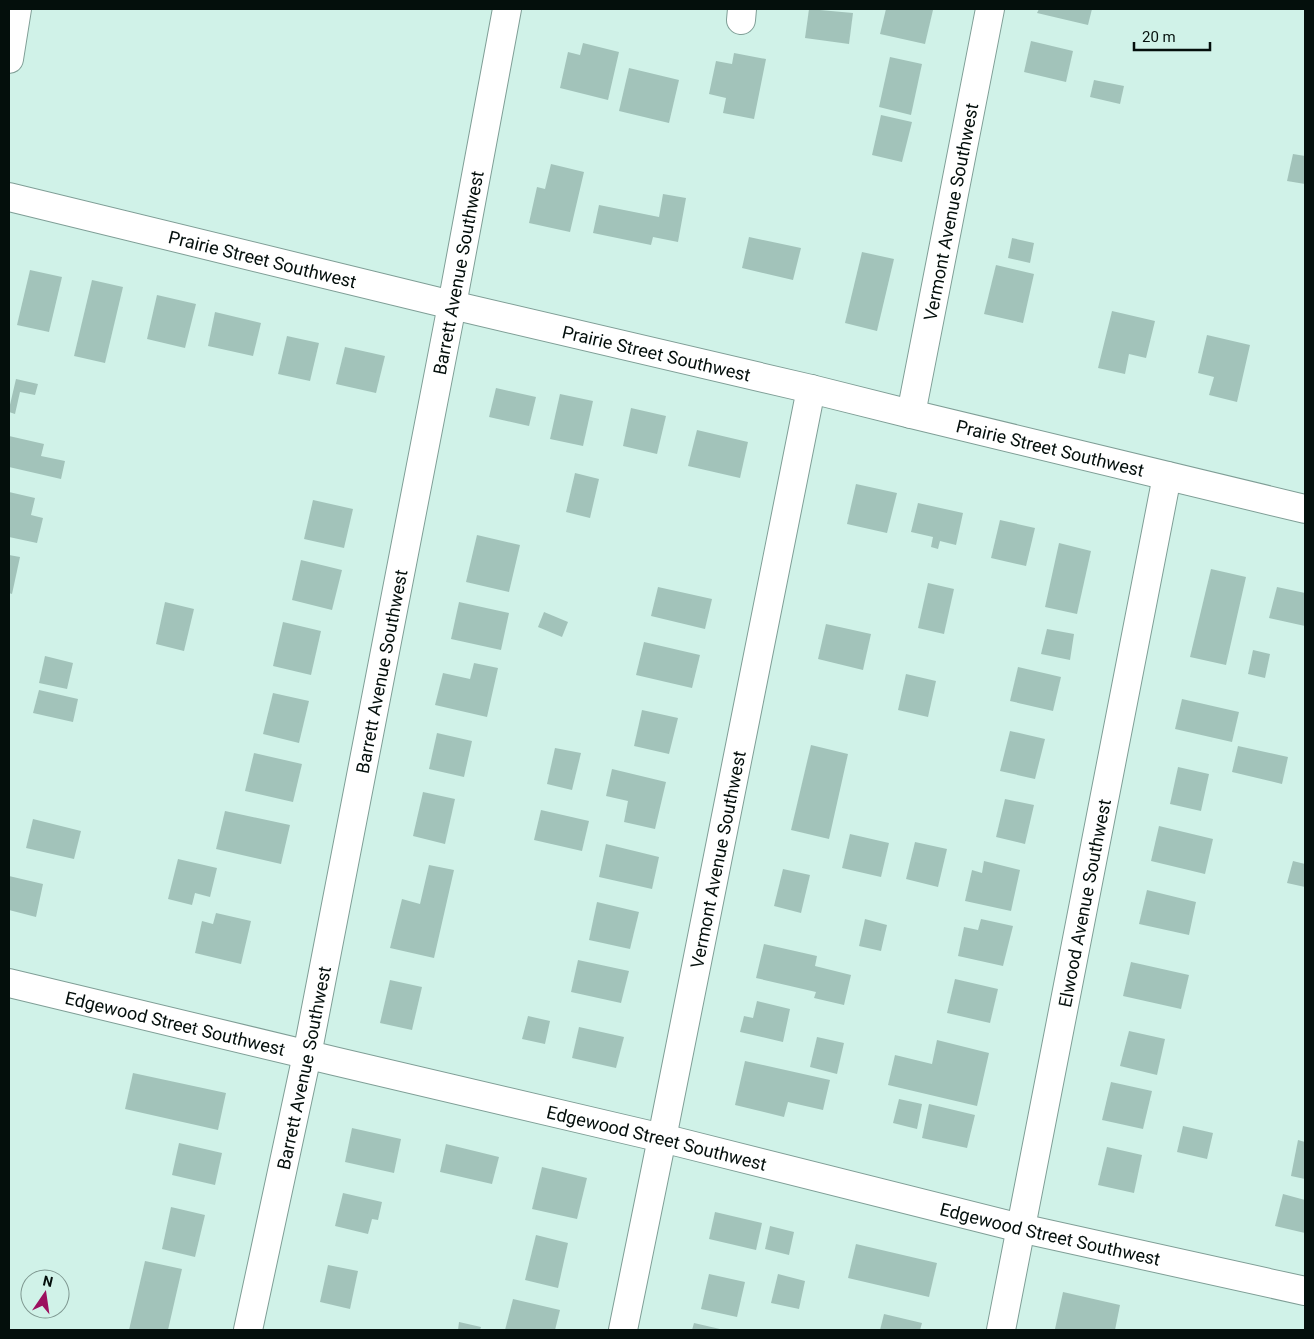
<svg xmlns="http://www.w3.org/2000/svg" width="1314" height="1339" viewBox="0 0 1314 1339" font-family="Roboto,sans-serif">
<style>
.building{fill:#a2c3ba}
.lines{fill:none;stroke-linecap:round;stroke-linejoin:round}
.minor-casing{stroke:#7f9e96;stroke-width:30}
.minor{stroke:#fff;stroke-width:28}
.labels{text-anchor:middle;dominant-baseline:central;stroke-width:4.5;stroke-linejoin:round;paint-order:stroke}
.street-label{font-size:18px;fill:#040f0c;stroke:#d0f2e8}
</style>
<rect width="100%" height="100%" fill="#d0f2e8"/>
<!-- building -->
<g class="building">
<path d="M809,9l44,4 -4,31 -44,-6z"/>
<path d="M886,9l47,1 -8,34 -45,-10z"/>
<path d="M1039,9h53l-4,16 -51,-12z"/>
<path d="M1031,41l42,10 -7,31 -42,-10z"/>
<path d="M583,43l36,9 -11,48 -48,-12 8,-36 12,3z"/>
<path d="M734,53l32,6 -12,60 -31,-6 3,-15 -17,-4 7,-33 16,3z"/>
<path d="M890,57l32,7 -11,51 -32,-8z"/>
<path d="M629,68l50,12 -10,43 -50,-12z"/>
<path d="M1094,80l30,6 -4,18 -30,-7z"/>
<path d="M881,115l31,7 -10,40 -30,-7z"/>
<path d="M1293,154l12,2v28l-18,-3z"/>
<path d="M551,164l33,8 -14,60 -41,-9 8,-36 8,2z"/>
<path d="M663,194l23,4 -8,44 -25,-5 -2,8 -58,-12 6,-28 60,12z"/>
<path d="M749,237l52,11 -8,32 -51,-12z"/>
<path d="M1012,238l22,5 -4,20 -22,-5z"/>
<path d="M862,252l32,7 -17,72 -32,-8z"/>
<path d="M996,265l38,9 -11,49 -39,-9z"/>
<path d="M30,270l32,7 -13,55 -32,-7z"/>
<path d="M92,280l31,7 -18,76 -31,-7z"/>
<path d="M157,295l39,9 -11,44 -38,-9z"/>
<path d="M1112,311l43,10 -9,37 -17,-4 -4,20 -27,-6z"/>
<path d="M215,312l46,11 -8,33 -45,-10z"/>
<path d="M1207,335l43,10 -13,57 -28,-7 5,-18 -16,-4z"/>
<path d="M287,336l32,7 -9,38 -32,-7z"/>
<path d="M345,347l40,9 -9,37 -40,-9z"/>
<path d="M16,379l22,5 -3,11 -15,-3 -5,22 -6,-2v-3z"/>
<path d="M496,388l40,9 -7,29 -40,-9z"/>
<path d="M560,394l33,7 -10,45 -33,-7z"/>
<path d="M631,408l35,8 -9,38 -34,-8z"/>
<path d="M697,430l51,12 -8,36 -52,-12z"/>
<path d="M9,436l35,8 -3,12 24,5 -4,18 -52,-12z"/>
<path d="M575,473l24,6 -9,39 -24,-6z"/>
<path d="M856,484l41,9 -10,40 -40,-9z"/>
<path d="M9,492l26,6 -4,17 12,3 -6,25 -28,-6z"/>
<path d="M313,500l40,9 -9,39 -40,-9z"/>
<path d="M918,503l45,10 -7,32 -16,-4 -2,8 -7,-2 2,-10 -22,-5z"/>
<path d="M1000,520l35,8 -9,38 -35,-8z"/>
<path d="M477,535l43,10 -11,47 -43,-10z"/>
<path d="M1059,543l32,8 -14,63 -32,-7z"/>
<path d="M9,555l11,2 -8,37 -3,-1z"/>
<path d="M301,560l41,10 -10,40 -40,-10z"/>
<path d="M1211,569l35,8 -20,88 -36,-8z"/>
<path d="M928,583l26,6 -10,45 -26,-6z"/>
<path d="M658,587l54,12 -7,30 -54,-13z"/>
<path d="M1277,587l28,6v33l-36,-8z"/>
<path d="M165,602l29,7 -10,42 -28,-7z"/>
<path d="M459,602l50,11 -8,37 -50,-11z"/>
<path d="M544,612l24,10 -6,15 -24,-10z"/>
<path d="M283,622l38,9 -10,44 -38,-9z"/>
<path d="M826,624l45,10 -8,36 -45,-11z"/>
<path d="M1047,629l27,5 -4,26 -29,-6z"/>
<path d="M644,642l56,13 -8,33 -56,-13z"/>
<path d="M1253,650l17,4 -5,24 -17,-4z"/>
<path d="M45,656l28,7 -6,26 -28,-6z"/>
<path d="M474,663l24,5 -11,49 -52,-12 8,-32 27,6z"/>
<path d="M1018,667l43,10 -8,34 -43,-10z"/>
<path d="M906,674l30,7 -8,36 -30,-7z"/>
<path d="M39,690l39,9 -5,23 -40,-9z"/>
<path d="M273,693l36,8 -10,42 -36,-9z"/>
<path d="M1182,699l57,13 -7,30 -57,-13z"/>
<path d="M642,710l36,8 -9,36 -35,-8z"/>
<path d="M1010,731l35,8 -10,40 -35,-8z"/>
<path d="M437,733l35,8 -8,36 -35,-8z"/>
<path d="M811,745l37,9 -19,85 -38,-9z"/>
<path d="M1238,746l50,11 -6,27 -50,-12z"/>
<path d="M555,748l26,5 -9,37 -25,-6z"/>
<path d="M254,753l48,11 -9,38 -48,-11z"/>
<path d="M1178,767l31,7 -8,37 -31,-7z"/>
<path d="M612,769l54,13 -11,47 -31,-7 4,-21 -22,-5z"/>
<path d="M423,792l32,7 -10,45 -32,-8z"/>
<path d="M1005,799l29,6 -9,39 -29,-7z"/>
<path d="M541,810l48,11 -7,30 -48,-11z"/>
<path d="M225,811l65,14 -9,39 -65,-15z"/>
<path d="M33,819l48,12 -7,28 -48,-11z"/>
<path d="M1159,826l54,13 -8,35 -54,-13z"/>
<path d="M850,834l39,9 -8,34 -39,-9z"/>
<path d="M915,842l32,7 -9,38 -32,-8z"/>
<path d="M606,844l53,13 -7,32 -53,-12z"/>
<path d="M178,859l39,9 -7,29 -15,-4 -3,12 -24,-6z"/>
<path d="M984,861l36,9 -9,41 -46,-10 7,-31 10,3z"/>
<path d="M1293,861l12,3v23l-18,-4z"/>
<path d="M429,865l25,5 -20,88 -44,-10 12,-49 18,5z"/>
<path d="M783,869l27,6 -9,38 -27,-7z"/>
<path d="M9,876l34,8 -7,33 -27,-7z"/>
<path d="M1147,890l49,12 -7,33 -50,-11z"/>
<path d="M597,902l42,10 -9,37 -41,-9z"/>
<path d="M216,913l35,8 -10,43 -46,-11 7,-32 11,3z"/>
<path d="M865,919l22,6 -6,26 -22,-5z"/>
<path d="M981,919l32,7 -10,40 -45,-10 6,-29 14,3z"/>
<path d="M764,944l53,12 -2,10 36,9 -7,30 -30,-7 2,-6 -60,-14z"/>
<path d="M578,960l51,11 -8,32 -50,-11z"/>
<path d="M1131,962l58,13 -8,34 -58,-13z"/>
<path d="M955,979l43,10 -8,34 -43,-10z"/>
<path d="M390,980l32,7 -10,43 -32,-7z"/>
<path d="M757,1001l33,8 -7,33 -43,-10 4,-16 9,2z"/>
<path d="M528,1016l22,5 -5,23 -23,-5z"/>
<path d="M579,1027l45,10 -8,31 -44,-10z"/>
<path d="M1129,1031l36,8 -8,36 -37,-9z"/>
<path d="M817,1037l27,6 -7,31 -27,-7z"/>
<path d="M937,1040l52,13 -12,53 -89,-21 7,-30 37,9z"/>
<path d="M745,1061l85,19 -7,30 -35,-8 -4,15 -49,-12z"/>
<path d="M133,1073l93,20 -8,37 -93,-21z"/>
<path d="M1111,1082l41,9 -9,38 -41,-9z"/>
<path d="M899,1099l23,5 -5,25 -24,-6z"/>
<path d="M929,1104l46,11 -8,33 -45,-10z"/>
<path d="M1183,1126l30,7 -6,26 -30,-7z"/>
<path d="M352,1128l49,11 -7,34 -49,-11z"/>
<path d="M1298,1140l7,2v37l-14,-3z"/>
<path d="M179,1143l43,10 -7,32 -43,-10z"/>
<path d="M446,1144l53,13 -7,27 -52,-12z"/>
<path d="M1107,1147l35,8 -8,38 -36,-8z"/>
<path d="M542,1167l45,11 -10,41 -45,-10z"/>
<path d="M343,1193l39,9 -4,18 -6,-1 -4,15 -33,-8z"/>
<path d="M1283,1194l22,6v33l-30,-7z"/>
<path d="M171,1207l34,8 -10,42 -33,-8z"/>
<path d="M715,1212l47,11 -6,27 -47,-11z"/>
<path d="M770,1226l24,6 -5,23 -24,-6z"/>
<path d="M536,1235l32,8 -10,45 -33,-8z"/>
<path d="M856,1244l81,19 -8,34 -81,-19z"/>
<path d="M145,1261l37,8 -14,61h-39z"/>
<path d="M328,1265l30,6 -8,38 -30,-7z"/>
<path d="M709,1274l36,8 -8,35 -36,-8z"/>
<path d="M778,1274l27,7 -6,28 -28,-6z"/>
<path d="M1063,1292l57,13 -5,25h-53l-7,-1z"/>
<path d="M513,1299l47,11 -5,20h-50z"/>
<path d="M884,1314l38,9 -2,7h-40z"/>
<path d="M459,1322l22,5 -1,3h-22z"/>
<path d="M694,1323l26,6v1h-28z"/>
</g>
<g class="lines">
<!-- minor casing -->
<g class="minor-casing">
<g id="minor">
<path d="M741,20l1,-11"/>
<path d="M9,59l8,-50"/>
<path id="s1" d="M9,197l443,108 359,84 100,25 394,95"/>
<path id="s2" d="M911,414l79,-405"/>
<path id="s3" d="M9,983l325,78 328,77 358,90 285,63"/>
<path id="s4" d="M248,1330l59,-275 145,-750 55,-296"/>
<path id="s5" d="M623,1330l39,-192 149,-749"/>
<path id="s6" d="M1001,1330l166,-854"/>
</g>
</g>
<!-- minor -->
<use href="#minor" class="minor"/>
</g>
<g class="labels">
<!-- street labels -->
<g class="street-label">
<text stroke="none"><textPath href="#s2" startOffset="206">Vermont Avenue Southwest</textPath></text>
<text stroke="none"><textPath href="#s1" startOffset="261">Prairie Street Southwest</textPath></text>
<text stroke="none"><textPath href="#s4" startOffset="1078">Barrett Avenue Southwest</textPath></text>
<text stroke="none"><textPath href="#s1" startOffset="666">Prairie Street Southwest</textPath></text>
<text stroke="none"><textPath href="#s1" startOffset="1071">Prairie Street Southwest</textPath></text>
<text stroke="none"><textPath href="#s4" startOffset="672">Barrett Avenue Southwest</textPath></text>
<text stroke="none"><textPath href="#s5" startOffset="480">Vermont Avenue Southwest</textPath></text>
<text stroke="none"><textPath href="#s6" startOffset="435">Elwood Avenue Southwest</textPath></text>
<text stroke="none"><textPath href="#s3" startOffset="171">Edgewood Street Southwest</textPath></text>
<text stroke="none"><textPath href="#s4" startOffset="268">Barrett Avenue Southwest</textPath></text>
<text stroke="none"><textPath href="#s3" startOffset="666">Edgewood Street Southwest</textPath></text>
<text stroke="none"><textPath href="#s3" startOffset="1071">Edgewood Street Southwest</textPath></text>
</g>
</g>
<!-- border -->
<rect width="1314" height="1339" fill="none" stroke="#040f0c" stroke-width="20"/>
<!-- north arrow -->
<g transform="translate(45 1294) rotate(13)"><circle r="24" fill="#d0f2e8" stroke="#7e9790"/>
<path d="M0-4L9 19L0 12L-9 19Z" fill="#9c105f"/>
<text y="-8" font-size="14" font-weight="bold" text-anchor="middle" fill="#040f0c">N</text>
</g>
<!-- scale -->
<path d="M1134 42v8h76v-8" fill="none" stroke="#040f0c" stroke-width="2.5"/>
<text x="1142" y="42" font-size="15" fill="#040f0c" stroke="#d0f2e8" stroke-width="4" paint-order="stroke">20 m</text>
</svg>
